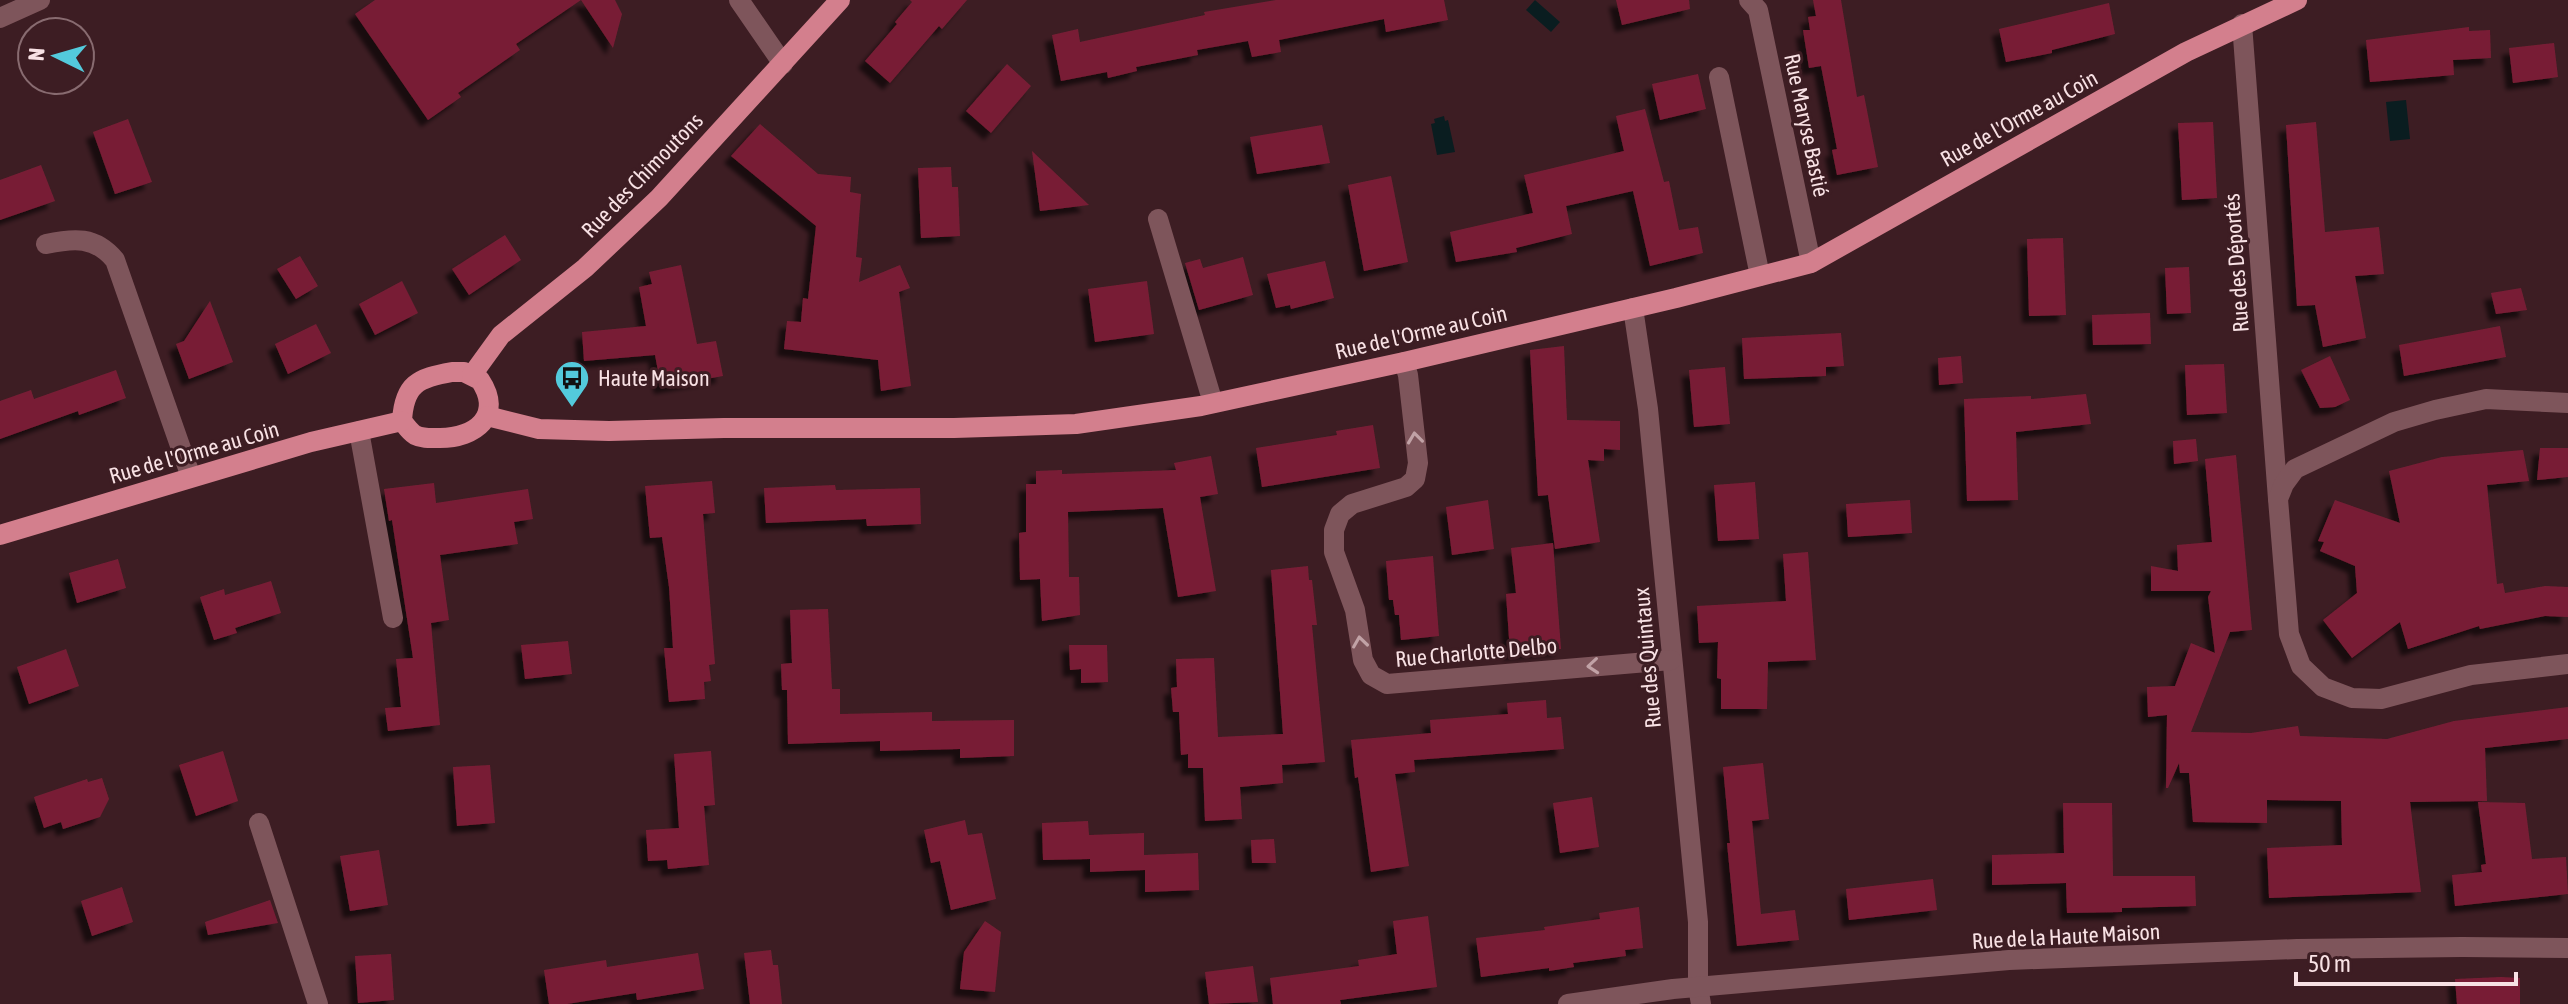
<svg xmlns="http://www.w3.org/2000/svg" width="2568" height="1004" viewBox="0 0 2568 1004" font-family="'Asap Condensed',sans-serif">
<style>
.water{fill:#0a1d20}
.building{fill:#781e35;filter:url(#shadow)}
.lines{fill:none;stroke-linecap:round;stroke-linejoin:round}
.minor{stroke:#7e555b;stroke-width:20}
.major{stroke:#d37f8d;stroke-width:20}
.oneway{stroke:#c1a2a6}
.labels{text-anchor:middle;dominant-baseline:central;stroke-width:6;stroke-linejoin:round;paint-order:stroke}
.street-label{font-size:22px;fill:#f8e1e4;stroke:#3d1d23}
.poi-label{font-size:22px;fill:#f8e1e4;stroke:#3d1d23;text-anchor:start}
</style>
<defs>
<filter id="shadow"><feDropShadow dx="-7" dy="7" stdDeviation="2" flood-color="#0009"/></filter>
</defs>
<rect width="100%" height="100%" fill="#3d1d23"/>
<!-- water -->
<g class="water">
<path d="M1535,0l25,22 -9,10 -25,-22z"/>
<path d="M2406,100l4,39 -20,2 -4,-39z"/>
<path d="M1444,116l1,5 3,-1 7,32 -18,3 -6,-31 4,-1 -1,-4z"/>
</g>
<!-- building -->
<g class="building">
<path d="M375,0h240l7,14 -9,34 -32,-48 -65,44 4,6 -62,43 3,4 -33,23 -73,-106z"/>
<path d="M910,0h57l-25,29 -3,-3 -49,57 -25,-22 32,-37 -2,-2 17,-20z"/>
<path d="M1276,0h168l4,20 -62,12 -2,-13 -105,21 2,12 -29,5 -4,-16 -51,9 1,5 -62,12 1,4 -29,7 -1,-6 -46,9 -9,-46 26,-6 2,13 125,-27 -1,-3z"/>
<path d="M1616,0h73l1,9 -68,16z"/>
<path d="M1813,0h28l16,97 7,-2 14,72 -41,8 -5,-25 5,-1 -16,-83 -12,2 -6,-38h7l-2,-13 8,-1z"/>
<path d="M2109,3l6,31 -63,16v3l-46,9 -7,-33z"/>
<path d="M2469,27v4l21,-1 1,28 -38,2 1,15 -84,7 -4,-42z"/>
<path d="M2554,43l4,34 -45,6 -4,-35z"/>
<path d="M1007,64l24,22 -40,47 -25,-22z"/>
<path d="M1698,74l8,35 -46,11 -8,-36z"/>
<path d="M1645,109l19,73 5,-1 10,49 19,-3 5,26 -53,13 -17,-75 -67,15 6,28 -56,14 1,4 -61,10 -6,-30 83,-19 -9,-38 100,-24 -8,-35z"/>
<path d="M128,119l24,63 -37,12 -22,-62z"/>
<path d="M2213,122l4,76 -35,2 -4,-77z"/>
<path d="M2316,122l9,110 54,-5 5,47 -29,2 11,62 -43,9 -8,-42 -18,1 -11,-181z"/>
<path d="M760,124l58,50 33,3 -1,15 11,2 -5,63 6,1 -3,24 41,-17 10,23 -11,4 12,94 -30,5 -3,-31 -94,-11 3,-28 14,1 2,-24 5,1 8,-73 -85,-70z"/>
<path d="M1322,125l8,38 -73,11 -7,-37z"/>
<path d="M1032,151l57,54 -49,6z"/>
<path d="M41,165l14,36 -55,19v-40z"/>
<path d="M951,167l1,20h6l2,49 -39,2 -3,-70z"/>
<path d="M1391,176l17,86 -44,9 -16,-86z"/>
<path d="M505,235l16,25 -52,35 -17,-26z"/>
<path d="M2063,238l3,77 -37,1 -2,-77z"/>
<path d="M300,256l18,30 -22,13 -19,-30z"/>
<path d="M1243,257l10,38 -54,15 -14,-47 15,-4 3,9z"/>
<path d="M1325,261l9,37 -43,11 -1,-4 -14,3 -9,-34z"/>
<path d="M681,265l16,79 19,-3 7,35 -62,11 -6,-32 -71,6 -2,-29 64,-6 -7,-39 13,-3 -3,-12z"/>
<path d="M2189,267l2,46 -24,1 -2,-46z"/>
<path d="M402,281l16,32 -43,22 -16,-31z"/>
<path d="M1147,281l7,53 -59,8 -7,-53z"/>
<path d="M2521,288l6,22 -31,4 -5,-21z"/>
<path d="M210,301l23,61 -44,17 -13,-35 8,-3z"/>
<path d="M2150,313l1,31 -58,1 -1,-30z"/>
<path d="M316,324l15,29 -43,21 -13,-30z"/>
<path d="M2500,326l6,31 -102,19 -5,-31z"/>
<path d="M1841,333l3,33 -18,1v9l-82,3 -2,-41z"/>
<path d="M1564,346l3,74 53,1v29l-16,-1v12l-16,-1 12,82 -45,7 -7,-54 -10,1 -8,-146z"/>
<path d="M1961,356l2,27 -24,2 -1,-27z"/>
<path d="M2330,356l20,44 -15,7 -15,1 -19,-38z"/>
<path d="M2224,364l3,49 -40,2 -2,-50z"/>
<path d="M1725,367l5,57 -36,3 -5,-57z"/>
<path d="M116,370l10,28 -47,17 -1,-4 -78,28v-38l31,-11 3,9z"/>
<path d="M2086,394l5,30 -75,8 2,68 -51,1 -3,-102 67,-3v3z"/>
<path d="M1373,425l7,43 -118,19 -6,-39 81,-13 -1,-4z"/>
<path d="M2196,439l2,22 -24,3 -1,-23z"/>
<path d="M2540,448h28v29l-31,3z"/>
<path d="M2523,450l6,31 -42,4 10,99 6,-1 2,10 40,-7 23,1v30l-23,-1 -65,13 -1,-3 -71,23 -8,-27 -48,36 -29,-38 34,-27 -2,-27 -35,-15 4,-9 -6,-1 17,-41 65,23 -11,-52 53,-14z"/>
<path d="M2236,455l16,175 -22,2 -39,100 60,1 47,-7 2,10 87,3 67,-18 114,-14v32l-83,9 2,53 -77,1 11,90 -152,6 -2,-50 75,-3 -1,-44 -74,-1v23l-74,-1 -4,-49h-9l-1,-10 -11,25h-2l1,-73 -19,2 -1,-30 28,-1 16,-43 24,10 -7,-56 3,-6h-60v-25l27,5 -1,-26 35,-3 -7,-83z"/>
<path d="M1211,456l7,38 -18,3 16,94 -38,6 -15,-89 -95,4 1,65h10l1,38 -38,6 -2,-42 -20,1 -1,-47 7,-1v-48h10v-13l26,-1v4l114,-4 -2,-7z"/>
<path d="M712,481l3,32 -12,1 12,150 -6,1 2,16 -7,1 1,17 -36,3 -5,-54h9l-4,-61 -7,-50 -12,1 -5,-52z"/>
<path d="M1755,482l4,57 -41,2 -4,-56z"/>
<path d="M434,483l2,20 92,-14 5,30 -19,3 4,22 -78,11 9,65 -18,3 9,102 -52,6 -3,-23 16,-1 -5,-48 17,-1 -21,-138 -3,1 -5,-32z"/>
<path d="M835,485l1,5 84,-2 1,36 -54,2 -1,-7 -100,4 -2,-35z"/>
<path d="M1488,500l6,49 -42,6 -6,-48z"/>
<path d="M1910,500l2,33 -64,4 -2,-33z"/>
<path d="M1553,543l8,106 -51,4 -4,-59 10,-1 -5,-45z"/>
<path d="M1808,552l8,108 -48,2 -1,47h-46v-30l-4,-1 1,-36 -19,1 -2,-37 89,-5 -3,-47z"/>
<path d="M1433,556l6,80 -38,4 -2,-25h-4l-2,-15h-4l-3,-39z"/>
<path d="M118,559l8,29 -49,15 -8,-30z"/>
<path d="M1308,566l1,14h3l5,45h-5l13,137 -43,3 1,18 -43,4 2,32 -37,2 -2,-53h-15v-14l-7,1 -2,-43h-6l-2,-24 6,-1 -1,-28 38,-1 4,79 65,-3 -12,-164z"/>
<path d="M271,581l10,32 -46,15 2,5 -23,7 -14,-43 24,-8 1,6z"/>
<path d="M828,609l4,80h8v25l92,-2v9l82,-1v36l-54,2v-9l-80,2v-10l-92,3 -1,-54h-5l-1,-26 11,-1 -2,-53z"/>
<path d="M568,641l4,33 -47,5 -4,-34z"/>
<path d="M1069,645h38l1,37 -27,1v-14l-11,1z"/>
<path d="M66,649l13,37 -50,18 -12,-37z"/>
<path d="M1546,700l1,18 14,-1 3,32 -150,11 1,12 -20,2 14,92 -38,6 -13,-95 -3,1 -4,-38 80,-7 -1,-13 78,-6 -1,-11z"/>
<path d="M223,751l15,50 -42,15 -17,-51z"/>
<path d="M711,751l4,54 -11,1 5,59 -41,4 -1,-9 -19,1 -2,-31 33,-2 -5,-74z"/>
<path d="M1763,763l6,56 -17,2 9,93 34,-4 4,30 -62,6 -10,-103h3l-7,-76z"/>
<path d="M490,765l5,58 -38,3 -4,-59z"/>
<path d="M102,778l7,21 -9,18 -37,12 -2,-7 -17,6 -10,-31 53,-18 1,3z"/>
<path d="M1592,797l7,50 -39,6 -7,-50z"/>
<path d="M2478,802l47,1 7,56 34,-2 2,37 -113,12 -3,-31 30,-3 -1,-7 5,-1z"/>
<path d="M2063,803h49l1,73h82l1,30 -74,2v4l-55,1 -1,-30 -74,2v-30l72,-2z"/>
<path d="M965,820l3,15 14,-2 14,66 -45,11 -11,-49 -9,2 -7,-33z"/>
<path d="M1088,821l1,14 55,-2v22l54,-2 1,37 -54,2v-22l-55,2v-13l-47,1 -1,-37z"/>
<path d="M1274,839l2,24h-24l-1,-23z"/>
<path d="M379,850l9,55 -38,6 -10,-55z"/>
<path d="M1933,879l4,31 -88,10 -3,-31z"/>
<path d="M122,887l11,35 -41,14 -11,-35z"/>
<path d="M270,900l8,23 -70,12 -3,-13z"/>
<path d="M1639,907l4,41 -18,2 1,6 -53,7 1,4 -25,4v-3l-68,9 -5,-39 69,-8 -1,-3 56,-8 -1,-6z"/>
<path d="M1428,916l9,71 -97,13 1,4h-68l-3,-26 89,-12 -1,-6 39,-6 -4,-33z"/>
<path d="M985,921l16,11 -6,60 -35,-3 4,-37z"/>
<path d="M771,950l2,15h5l4,39h-32l-6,-51z"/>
<path d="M698,953l6,36 -67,11 -1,-7 -69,11h-18l-5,-34 62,-10 1,7z"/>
<path d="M391,954l3,46 -36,3 -3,-47z"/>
<path d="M1253,966l5,36 -49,2 -4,-32z"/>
<path d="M2501,977l19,1v26h-63l-2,-25z"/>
</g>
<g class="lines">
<!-- minor -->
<g class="minor">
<path d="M739,0l44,64"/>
<path d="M1749,0l9,10 53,253"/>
<path d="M0,18l40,-18"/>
<path d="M2242,24l36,475"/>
<path d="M1719,77l41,199"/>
<path d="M1158,219l55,184"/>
<path d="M46,244c28,-6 49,-8 69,16l76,217"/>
<path d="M1633,308l15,101 50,513v65l3,17"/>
<path d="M1404,362l4,13 10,88 -3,16 -9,8 -54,17 -12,10 -6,16v22l21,58 8,50 8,15 16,9 284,-24"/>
<path d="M2568,403l-82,-4 -51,11 -41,12 -99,47 -11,15 -6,15 11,135 12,32 22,21 29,11 29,1 90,-24 97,-11"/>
<path d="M359,431l34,187"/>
<path d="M259,823l59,181"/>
<path d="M1568,1004l105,-15 336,-29 288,-11 165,-2 106,1"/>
</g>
<!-- major -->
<g class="major">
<path d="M452,372h12l16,8c24,36 -5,58 -40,58 -9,0 -17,1 -25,-3 -5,-3 -9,-9 -13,-14 2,-37 16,-43 50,-49z"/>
<path d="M472,375l29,-40 84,-67 74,-70 181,-198"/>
<path d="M487,416l52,13 70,2 115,-3h230l122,-4 125,-18 203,-44 272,-64 135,-35 375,-211 111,-52"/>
<path d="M0,535l311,-93 91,-21"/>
</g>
</g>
<!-- one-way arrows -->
<defs><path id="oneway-chevron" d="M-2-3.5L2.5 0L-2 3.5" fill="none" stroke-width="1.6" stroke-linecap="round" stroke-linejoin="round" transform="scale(2)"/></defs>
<g class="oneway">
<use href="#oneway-chevron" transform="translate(1415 438) rotate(-97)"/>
<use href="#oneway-chevron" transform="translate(1360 642) rotate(-98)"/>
<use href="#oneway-chevron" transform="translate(1593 666) rotate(175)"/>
</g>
<!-- icons -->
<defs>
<g id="bus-pin" transform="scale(1.8)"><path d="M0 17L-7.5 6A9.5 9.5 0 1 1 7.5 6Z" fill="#53cadc" stroke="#3d1d23"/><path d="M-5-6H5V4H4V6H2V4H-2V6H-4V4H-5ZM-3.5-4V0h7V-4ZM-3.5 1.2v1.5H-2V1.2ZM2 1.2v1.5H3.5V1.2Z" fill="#111"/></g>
</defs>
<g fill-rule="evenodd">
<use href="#bus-pin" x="572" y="378"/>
</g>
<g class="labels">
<!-- street labels -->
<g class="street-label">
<text transform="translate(2019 118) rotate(-29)">Rue de l'Orme au Coin</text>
<text transform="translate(1807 125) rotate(78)">Rue Maryse Bastié</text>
<text transform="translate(642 175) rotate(-46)">Rue des Chimoutons</text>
<text transform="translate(2236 263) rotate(-94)">Rue des Déportés</text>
<text transform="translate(1421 332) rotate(-13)">Rue de l'Orme au Coin</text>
<text transform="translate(194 452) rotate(-16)">Rue de l'Orme au Coin</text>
<text transform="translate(1476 652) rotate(-5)">Rue Charlotte Delbo</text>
<text transform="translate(1647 658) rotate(-95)">Rue des Quintaux</text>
<text transform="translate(2066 936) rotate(-3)">Rue de la Haute Maison</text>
</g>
<!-- poi labels -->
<g class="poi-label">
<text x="598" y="378">Haute Maison</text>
</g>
</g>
<!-- north arrow -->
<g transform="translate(56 56) rotate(275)"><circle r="38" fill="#3d1d23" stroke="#886b70" stroke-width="2"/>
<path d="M0-6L14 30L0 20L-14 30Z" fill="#53cadc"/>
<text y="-12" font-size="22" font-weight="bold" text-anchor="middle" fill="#f8e1e4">N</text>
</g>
<!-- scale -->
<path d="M2296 972v12h220v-12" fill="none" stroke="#f8e1e4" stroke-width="4"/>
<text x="2308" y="972" font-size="24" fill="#f8e1e4" stroke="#3d1d23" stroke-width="6" paint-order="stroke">50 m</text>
</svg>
